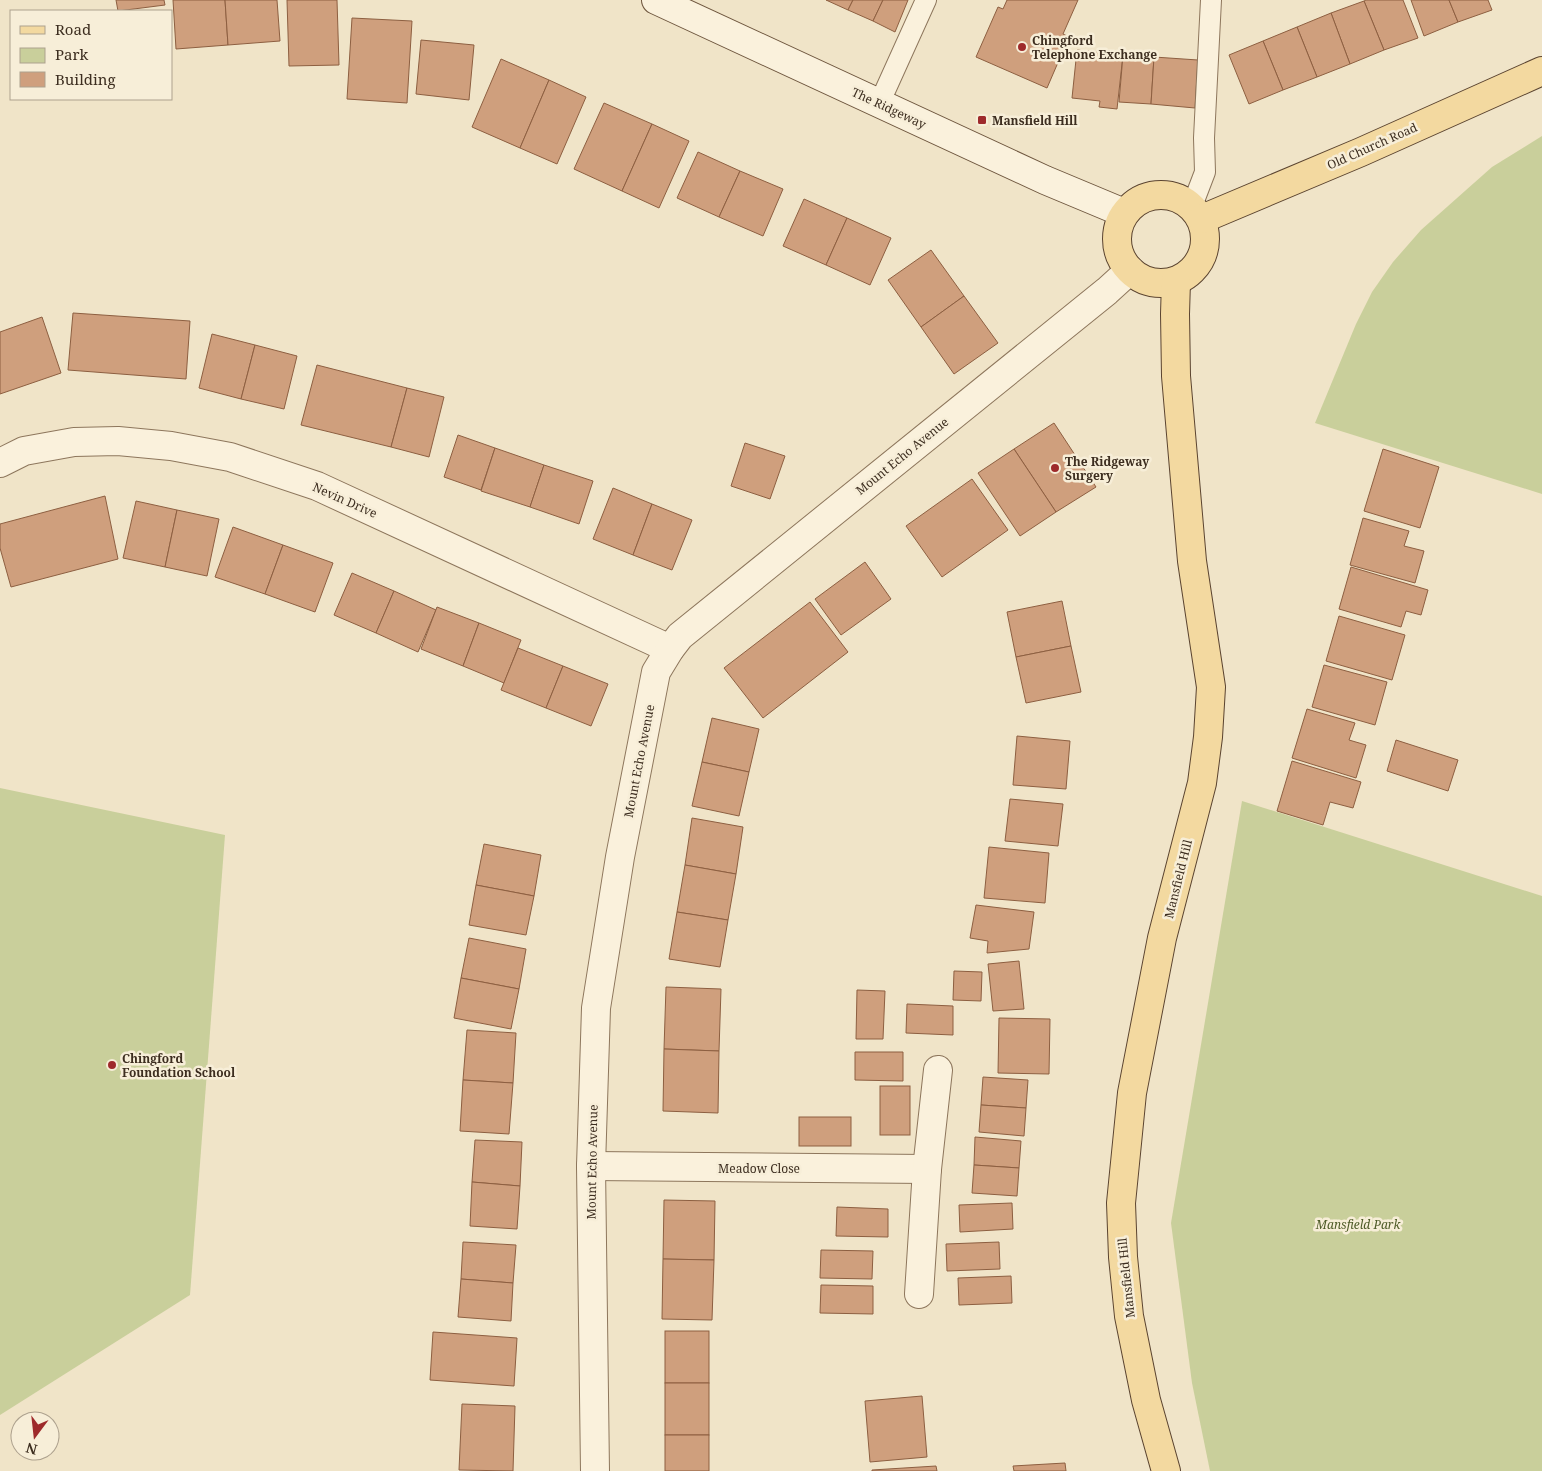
<svg xmlns="http://www.w3.org/2000/svg" width="1542" height="1471" viewBox="0 0 1542 1471" font-family="'Noto Serif',serif">
<style>
.green{fill:#c9cf9b}
.building{fill:#cf9f7d;stroke:#8d5f41}
.lines{fill:none;stroke-linecap:round;stroke-linejoin:round}
.service-casing{stroke:#8d765c;stroke-width:22}
.minor-casing{stroke:#8d765c;stroke-width:30}
.secondary-casing{stroke:#6f573f;stroke-width:30}
.primary-casing{stroke:#5b4430;stroke-width:30}
.service{stroke:#faf1dc;stroke-width:20}
.minor{stroke:#faf1dc;stroke-width:28}
.secondary{stroke:#faf1dc;stroke-width:28}
.primary{stroke:#f3d9a0;stroke-width:28}
.poi-dot{fill:#9e2a2b;stroke:#f7eed8;stroke-width:2}
.labels{text-anchor:middle;dominant-baseline:central;stroke-width:5;stroke-linejoin:round;paint-order:stroke}
.poi-label{font-size:12px;font-weight:bold;fill:#3d2e20;stroke:#f7eed8;text-anchor:start}
.street-label{font-size:12px;fill:#3d2e20;stroke:#f7eed8}
.park-label{font-size:12px;font-style:italic;fill:#4d5a26;stroke:#f7eed8}
</style>
<rect width="100%" height="100%" fill="#f0e4c8"/>
<!-- green -->
<g class="green">
<path d="M1542,136v358l-227,-71 41,-99 16,-32 21,-30 28,-32 71,-63z"/>
<path d="M0,788l225,47 -35,460 -190,120z"/>
<path d="M1242,801l300,95v575h-332l-18,-88 -21,-160z"/>
</g>
<!-- building -->
<g class="building">
<path d="M116,0h48l1,5 -47,6z"/>
<path d="M173,0h52l3,45 -52,4z"/>
<path d="M225,0h52l3,41 -52,4z"/>
<path d="M287,0h50l2,65 -50,1z"/>
<path d="M826,0h27l-5,10z"/>
<path d="M853,0h30l-10,21 -25,-11z"/>
<path d="M883,0h25l-13,32 -22,-11z"/>
<path d="M1007,0h71l-15,34 6,3 -22,51 -71,-31 22,-50 5,2z"/>
<path d="M1366,0h37l15,38 -34,12 -20,-49z"/>
<path d="M1411,0h38l9,22 -34,14z"/>
<path d="M1449,0h39l4,10 -34,12z"/>
<path d="M1364,1l20,49 -34,14 -19,-51z"/>
<path d="M1331,13l19,51 -33,13 -20,-50z"/>
<path d="M352,18l60,3 -5,82 -60,-4z"/>
<path d="M1297,27l20,50 -34,13 -20,-49z"/>
<path d="M421,40l53,5 -5,55 -53,-6z"/>
<path d="M1263,41l20,49 -34,14 -20,-49z"/>
<path d="M1077,50l46,5 -6,54 -18,-2 1,-6 -28,-3z"/>
<path d="M1123,55l31,2 -3,47 -32,-2z"/>
<path d="M1154,57l44,3 -3,48 -44,-4z"/>
<path d="M501,59l48,21 -29,68 -48,-21z"/>
<path d="M549,80l37,17 -29,67 -37,-16z"/>
<path d="M604,103l48,21 -30,67 -48,-22z"/>
<path d="M652,124l37,17 -30,67 -37,-17z"/>
<path d="M698,152l42,19 -21,46 -42,-19z"/>
<path d="M740,171l43,18 -20,47 -44,-19z"/>
<path d="M804,199l43,19 -21,47 -43,-19z"/>
<path d="M847,218l44,20 -21,47 -44,-20z"/>
<path d="M931,250l33,46 -43,31 -33,-47z"/>
<path d="M964,296l34,47 -44,31 -33,-47z"/>
<path d="M73,313l117,8 -4,58 -118,-9z"/>
<path d="M42,317l19,56 -61,21v-62z"/>
<path d="M212,334l43,11 -14,54 -42,-11z"/>
<path d="M255,345l42,11 -13,53 -43,-10z"/>
<path d="M317,365l90,23 -16,59 -90,-22z"/>
<path d="M407,388l37,9 -15,60 -38,-10z"/>
<path d="M1054,423l42,64 -40,25 -42,-63z"/>
<path d="M458,435l37,13 -14,42 -37,-13z"/>
<path d="M745,443l40,13 -15,43 -39,-13z"/>
<path d="M495,448l49,17 -14,42 -49,-16z"/>
<path d="M1014,449l42,63 -36,24 -42,-63z"/>
<path d="M1383,449l56,18 -19,61 -56,-17z"/>
<path d="M544,465l49,16 -14,43 -49,-17z"/>
<path d="M972,479l36,51 -66,47 -36,-51z"/>
<path d="M613,488l39,16 -19,51 -40,-16z"/>
<path d="M105,496l13,63 -107,28 -11,-39v-24z"/>
<path d="M136,501l41,9 -12,57 -42,-9z"/>
<path d="M652,504l40,16 -20,50 -39,-15z"/>
<path d="M177,510l42,9 -12,57 -42,-9z"/>
<path d="M1363,518l46,13 -5,15 20,5 -9,32 -65,-18z"/>
<path d="M233,527l50,18 -18,49 -50,-17z"/>
<path d="M283,545l50,18 -18,49 -50,-18z"/>
<path d="M865,562l26,37 -50,36 -26,-36z"/>
<path d="M1351,567l77,23 -7,25 -15,-4 -5,16 -62,-18z"/>
<path d="M352,573l42,18 -18,42 -42,-18z"/>
<path d="M394,591l42,19 -18,42 -42,-19z"/>
<path d="M1062,601l9,45 -55,11 -9,-45z"/>
<path d="M810,602l38,50 -85,66 -39,-50z"/>
<path d="M437,607l42,16 -16,43 -42,-17z"/>
<path d="M1339,616l66,19 -13,45 -66,-19z"/>
<path d="M479,623l42,17 -17,43 -41,-17z"/>
<path d="M1071,646l10,46 -55,11 -10,-46z"/>
<path d="M518,648l45,18 -17,42 -45,-18z"/>
<path d="M1324,665l63,17 -12,43 -63,-18z"/>
<path d="M563,666l45,18 -17,42 -45,-18z"/>
<path d="M1307,709l48,14 -6,17 17,5 -10,33 -64,-20z"/>
<path d="M712,718l47,11 -10,43 -47,-10z"/>
<path d="M1017,736l53,5 -4,48 -53,-4z"/>
<path d="M1396,740l62,20 -10,31 -61,-20z"/>
<path d="M1292,761l69,21 -8,26 -23,-6 -7,23 -46,-14z"/>
<path d="M702,762l47,10 -10,44 -47,-10z"/>
<path d="M1010,799l53,5 -5,42 -53,-5z"/>
<path d="M692,818l51,9 -7,47 -51,-9z"/>
<path d="M484,844l57,11 -7,41 -58,-11z"/>
<path d="M989,847l60,6 -4,50 -61,-5z"/>
<path d="M685,865l51,9 -8,46 -51,-8z"/>
<path d="M476,885l58,11 -8,39 -57,-10z"/>
<path d="M976,905l58,7 -5,37 -42,4 1,-12 -18,-3z"/>
<path d="M677,912l51,8 -8,47 -51,-8z"/>
<path d="M469,938l57,11 -7,40 -58,-11z"/>
<path d="M1019,961l5,48 -31,2 -5,-47z"/>
<path d="M954,971l28,1 -1,29 -28,-1z"/>
<path d="M461,978l58,11 -8,40 -57,-11z"/>
<path d="M666,987l55,2 -2,62 -55,-2z"/>
<path d="M857,990l28,1 -2,48h-27z"/>
<path d="M907,1004l46,2v29l-47,-2z"/>
<path d="M999,1018l51,1 -1,55 -51,-1z"/>
<path d="M467,1030l49,3 -3,50 -50,-3z"/>
<path d="M664,1049l55,2 -1,62 -55,-2z"/>
<path d="M855,1052h48v29l-48,-1z"/>
<path d="M983,1077l45,3 -2,28 -45,-3z"/>
<path d="M463,1080l50,3 -4,51 -49,-3z"/>
<rect x="880" y="1086" width="30" height="49"/>
<path d="M981,1105l45,3 -2,28 -45,-4z"/>
<rect x="799" y="1117" width="52" height="29"/>
<path d="M975,1137l46,4 -2,27 -45,-3z"/>
<path d="M475,1140l47,2 -2,44 -48,-4z"/>
<path d="M974,1165l45,3 -2,28 -45,-3z"/>
<path d="M472,1182l48,4 -3,43 -47,-3z"/>
<path d="M664,1200l51,1 -1,59 -51,-1z"/>
<path d="M1012,1203l1,26 -53,3 -1,-27z"/>
<path d="M837,1207l51,2v28l-52,-1z"/>
<path d="M463,1242l53,3 -3,38 -52,-4z"/>
<path d="M999,1242l1,27 -53,2 -1,-27z"/>
<path d="M821,1250l52,1 -1,28 -52,-1z"/>
<path d="M663,1259l51,1 -2,60 -50,-1z"/>
<path d="M1011,1276l1,27 -53,2 -1,-27z"/>
<path d="M461,1279l52,4 -2,38 -53,-4z"/>
<path d="M821,1285l52,1v28l-53,-1z"/>
<rect x="665" y="1331" width="44" height="52"/>
<path d="M433,1332l84,6 -3,48 -84,-6z"/>
<rect x="665" y="1383" width="44" height="52"/>
<path d="M922,1396l5,61 -57,5 -5,-61z"/>
<path d="M462,1404l53,2 -2,65 -54,-1z"/>
<rect x="665" y="1435" width="44" height="36"/>
<path d="M1065,1463l1,8h-52l-1,-5z"/>
<path d="M936,1466l1,5h-65v-1z"/>
</g>
<g class="lines">
<!-- service casing -->
<g class="service-casing">
<g id="service">
<path d="M879,104l47,-104"/>
<path d="M1192,206l13,-34 -1,-34 7,-138"/>
</g>
</g>
<!-- minor casing -->
<g class="minor-casing">
<g id="minor">
<path d="M0,463l24,-12 50,-9 44,-1 53,5 59,11 87,29 353,163"/>
<path d="M591,1166l336,3"/>
<path d="M919,1294l8,-125 11,-99"/>
<path d="M595,1471l-4,-305 5,-158 24,-151 36,-185 14,-23 10,-13 427,-345 23,-21"/>
</g>
</g>
<!-- secondary casing -->
<g class="secondary-casing">
<path id="secondary" d="M656,0l389,180 79,33"/>
</g>
<!-- primary casing -->
<g class="primary-casing">
<g id="primary">
<circle cx="1161" cy="239" r="44"/>
<path d="M1202,219l159,-67 181,-81"/>
<path d="M1166,1471l-20,-71 -17,-84 -6,-59 -2,-54 11,-110 30,-155 40,-155 6,-46 3,-50 -19,-126 -16,-185 -1,-62 1,-33"/>
</g>
</g>
<!-- service -->
<use href="#service" class="service"/>
<!-- minor -->
<use href="#minor" class="minor"/>
<!-- secondary -->
<use href="#secondary" class="secondary"/>
<!-- primary -->
<use href="#primary" class="primary"/>
</g>
<!-- markers -->
<g class="poi-dot">
<circle cx="1022" cy="47" r="5"/>
<rect x="977" y="115" width="10" height="10" rx="2.5"/>
<circle cx="1055" cy="468" r="5"/>
<circle cx="112" cy="1065" r="5"/>
</g>
<g class="labels">
<!-- poi labels -->
<g class="poi-label">
<text x="1032" y="40">Chingford<tspan x="1032" dy="14">Telephone Exchange</tspan></text>
<text x="992" y="120">Mansfield Hill</text>
<text x="1065" y="461">The Ridgeway<tspan x="1065" dy="14">Surgery</tspan></text>
<text x="122" y="1058">Chingford<tspan x="122" dy="14">Foundation School</tspan></text>
</g>
<!-- street labels -->
<g class="street-label">
<text transform="translate(889 108) rotate(25)">The Ridgeway</text>
<text transform="translate(1372 146) rotate(-24)">Old Church Road</text>
<text transform="translate(902 456) rotate(-39)">Mount Echo Avenue</text>
<text transform="translate(345 500) rotate(24)">Nevin Drive</text>
<text transform="translate(639 761) rotate(-79)">Mount Echo Avenue</text>
<text transform="translate(1178 879) rotate(-76)">Mansfield Hill</text>
<text transform="translate(592 1162) rotate(-89)">Mount Echo Avenue</text>
<text x="759" y="1168">Meadow Close</text>
<text transform="translate(1126 1278) rotate(-96)">Mansfield Hill</text>
</g>
<!-- park labels -->
<g class="park-label">
<text x="1358" y="1224">Mansfield Park</text>
</g>
</g>
<!-- legend -->
<rect x="10" y="10" width="162" height="90" fill="#f7eed8" stroke="#ada18e"/>
<rect x="20" y="26" width="25" height="8" fill="#f3d9a0" stroke="#ada18e"/>
<text x="55" y="35" font-size="15" fill="#3d2e20">Road</text>
<rect x="20" y="48" width="25" height="15" fill="#c9cf9b" stroke="#ada18e"/>
<text x="55" y="60" font-size="15" fill="#3d2e20">Park</text>
<rect x="20" y="72" width="25" height="15" fill="#cf9f7d" stroke="#ada18e"/>
<text x="55" y="85" font-size="15" fill="#3d2e20">Building</text>
<!-- north arrow -->
<g transform="translate(35 1436) rotate(195)"><circle r="24" fill="#f7eed8" stroke="#ada18e"/>
<path d="M0-4L9 19L0 12L-9 19Z" fill="#9e2a2b"/>
<text y="-8" font-size="14" font-weight="bold" text-anchor="middle" fill="#3d2e20">N</text>
</g>
</svg>
